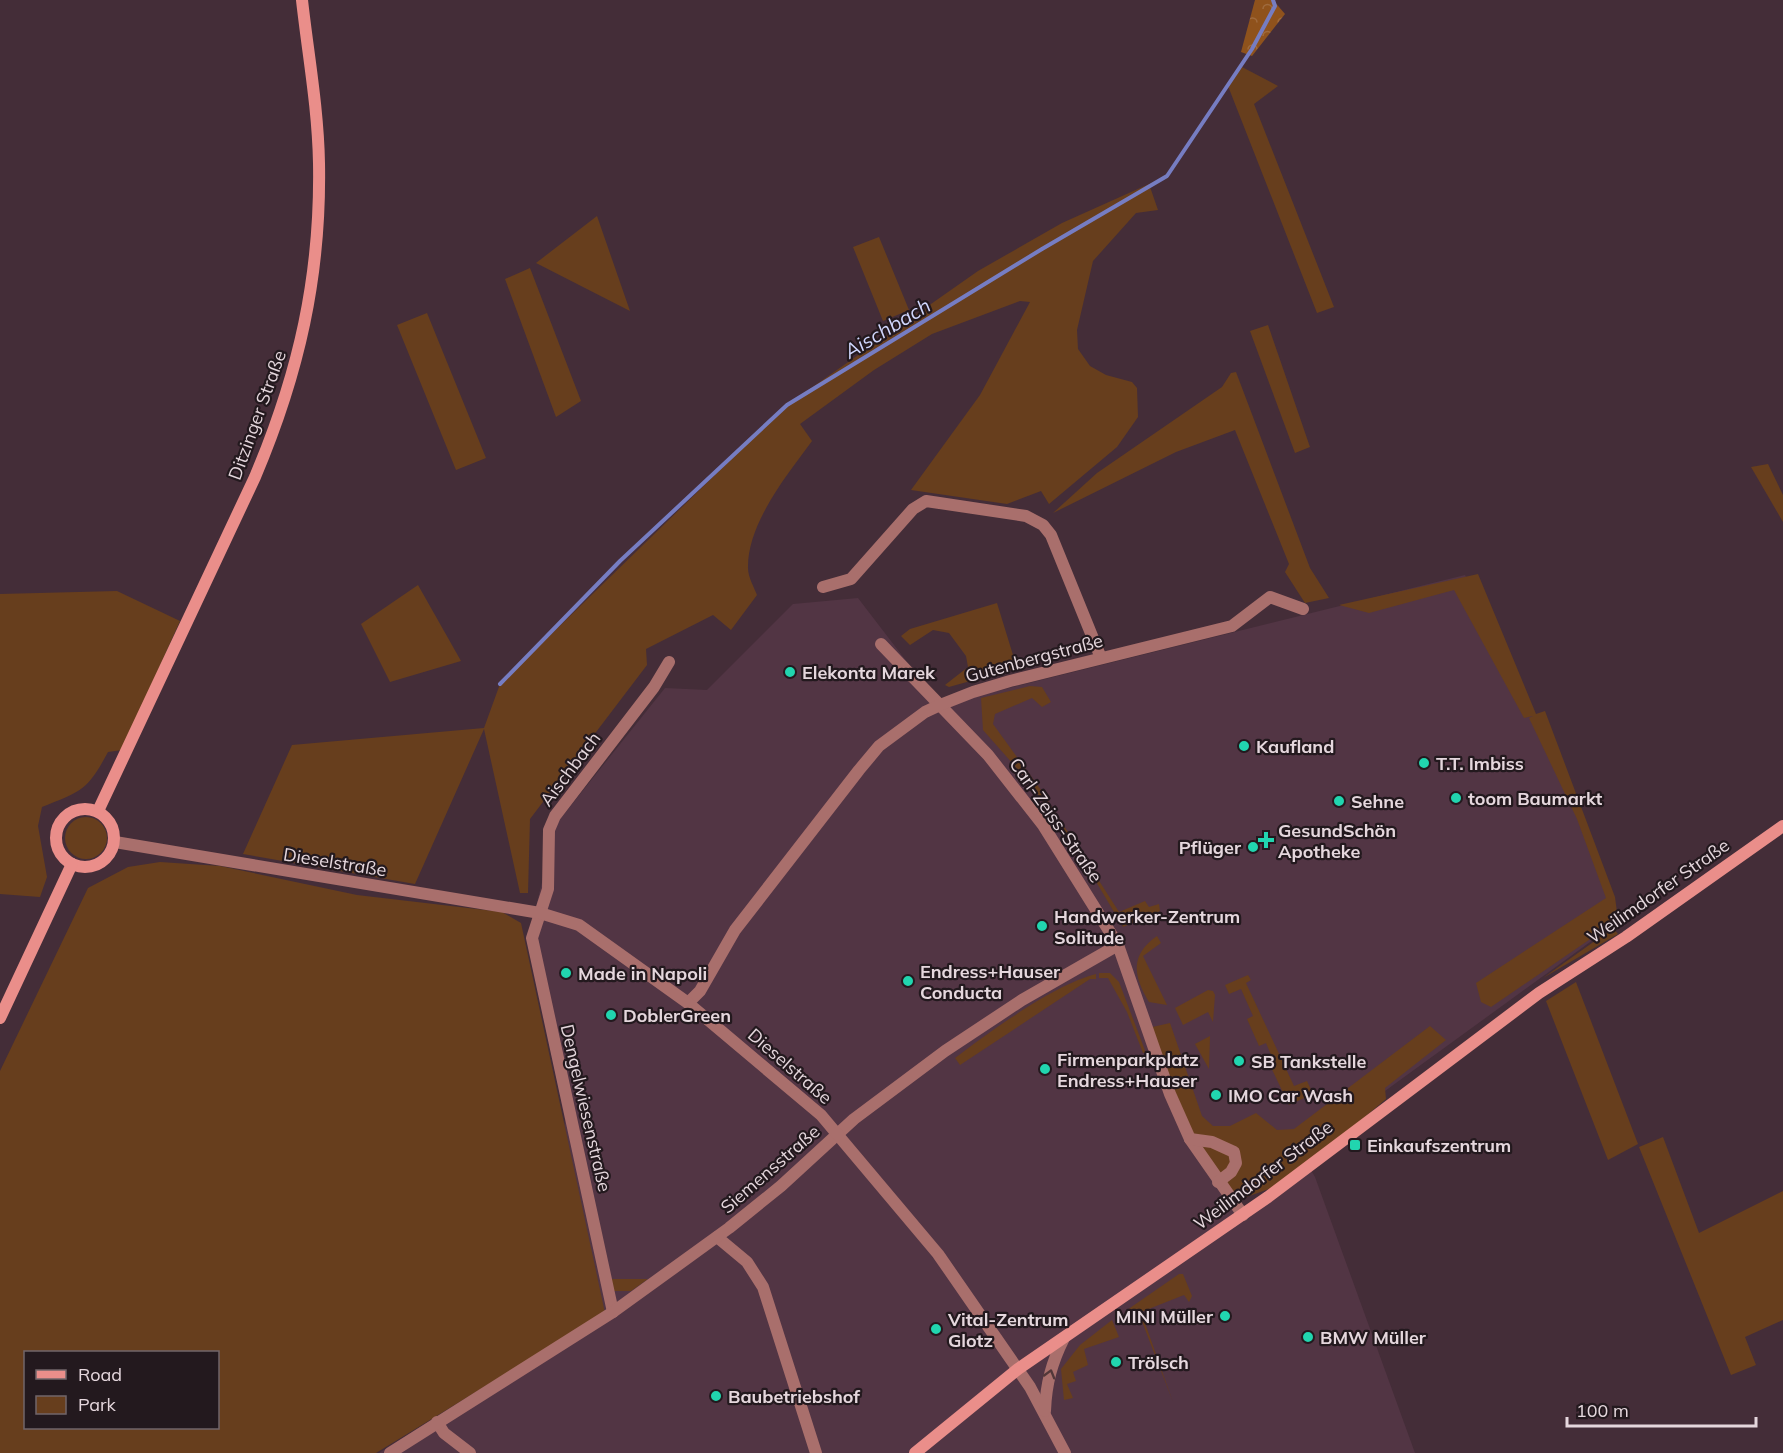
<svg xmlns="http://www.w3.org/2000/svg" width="1783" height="1453" viewBox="0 0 1783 1453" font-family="Mulish,sans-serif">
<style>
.built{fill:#523544}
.green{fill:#673e1d;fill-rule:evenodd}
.forest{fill:url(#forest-crowns)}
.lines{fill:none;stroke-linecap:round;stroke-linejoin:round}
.stream{stroke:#767dc2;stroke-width:4}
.minor{stroke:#a96f6c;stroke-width:12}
.tertiary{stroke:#a96f6c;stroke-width:12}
.secondary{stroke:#ea8e8a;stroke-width:12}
.oneway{stroke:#523739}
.poi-dot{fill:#21d5af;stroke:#23191e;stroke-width:2}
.labels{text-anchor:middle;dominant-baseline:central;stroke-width:4.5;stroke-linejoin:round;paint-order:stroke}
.street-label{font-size:18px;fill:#e5d7dd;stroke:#23191e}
.poi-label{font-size:18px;font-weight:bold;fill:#e5d7dd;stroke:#23191e;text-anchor:start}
.water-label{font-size:20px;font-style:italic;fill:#d0d6fc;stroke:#23191e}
</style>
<defs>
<pattern id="forest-crowns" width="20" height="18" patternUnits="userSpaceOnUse" patternTransform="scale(1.5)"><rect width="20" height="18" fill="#8f521c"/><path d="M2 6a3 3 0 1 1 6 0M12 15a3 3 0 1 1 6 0" fill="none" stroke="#9f6a3d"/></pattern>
</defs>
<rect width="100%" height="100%" fill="#442d38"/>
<!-- built -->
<path class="built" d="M1465,575l109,221 45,125 -318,231 -70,48 11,15 64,-53 9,15 100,276h-1036l153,-96 33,-237 -37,-180 28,-116 109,-136 42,2 86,-86 65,-6 82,107z"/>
<!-- green -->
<g class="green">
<path d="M1242,67l36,19 -24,18 80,203 -17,6 -89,-227z"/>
<path d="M1149,184l9,26 -22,3 -43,48 -16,69 1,19 12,17 16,9 26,7 5,6 1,29 -21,30 -68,57 -8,-13 -34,13 -96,-14 69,-95 50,-93 -10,-1 -88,33 -58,36 -74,54 12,17c-25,34 -65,83 -64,127 0,9 6,19 9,27l-26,35 -18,-15 -67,34 1,16 -117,154 -2,74h-8l-36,-164 -69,155 -172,-30 49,-109 192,-17 16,-44 287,-279 191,-134 84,-48z"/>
<path d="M597,216l33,95 -94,-48z"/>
<path d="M879,237l30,73 -26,11 -30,-74z"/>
<path d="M530,268l51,133 -25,16 -51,-138z"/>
<path d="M427,313l59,145 -30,12 -59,-145z"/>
<path d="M1268,325l42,122 -15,6 -45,-122z"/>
<path d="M1236,372l74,196 19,30 -24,5 -20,-31 4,-8 -54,-134 -59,22 -123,61 44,-40 125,-86 9,-14z"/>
<path d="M1768,464l15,31v27l-32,-55z"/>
<path d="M1478,574l58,140 9,-3 70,186 3,23 -127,87 -10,-5 -5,-19 130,-85 -29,-79 -48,-101 4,-2 -9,2 -70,-128 -85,23 -30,-8z"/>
<path d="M418,585l43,76 -71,21 -29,-58z"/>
<path d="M117,591l63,30 -58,129 -14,2c-21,39 -26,39 -66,55l-4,19 9,51 -7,20 -40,-3v-300z"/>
<path d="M997,603l20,65 -68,19 -4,-2 23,-18 -2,-11 -17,-23 -16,-3 -23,15 -9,-9 9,-7z"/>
<path d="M1030,686l12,1 9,15 -9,5 -10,-9 -37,16 -2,10 48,66 78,122 26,-11 4,6 10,-3 1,7 -37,16 -50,-84 -44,-61 -46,-52 -2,-32z"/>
<circle cx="86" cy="838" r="21"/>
<path d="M160,862l60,4 137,29 145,17 19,11 84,390 -229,140h-376v-382l88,-183 40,-21zM26,1352h192v76h-192z"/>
<path d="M1613,928l5,6 -75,44z"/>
<path d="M1157,936l4,7 -18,13 24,49 -18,-3c-16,-27 -19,-47 8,-66z"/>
<path d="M1099,973h11l9,9 27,71h-3l-16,-41 -19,-34h-9z"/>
<path d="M1096,974v5h-6l-130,86 -5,-7c36,-27 98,-73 141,-84z"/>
<path d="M1248,975l3,5 -5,3 48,103 13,-5 6,13 -24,11 -21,-44 4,-4 -6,-14 -7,3 -12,-27 6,-3 -12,-27 -12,5 -4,-9z"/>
<path d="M1576,982l62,162 -30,16 -62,-159z"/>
<path d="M1208,990l5,1 2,4 -2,27 -5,-10 -25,13 -8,-17z"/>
<path d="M1170,1023l32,93 11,10h17l26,-13 21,17 17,-1 136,-103 16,14 -61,48 1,11 -98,83 -44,16 -26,-16 -28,-43 -42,-111z"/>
<path d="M1210,1036l-1,33 -14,-25z"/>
<path d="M1663,1137l36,96 84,-42v129l-38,17 11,28 -25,10 -92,-228z"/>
<path d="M1179,1274h4l9,22 -3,6 -5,-7 -43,17 32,90 -35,-91 -9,3 -2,-4z"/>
<path d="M608,1279h40l-17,12h-20z"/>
<path d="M1112,1320l7,17 -35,12 4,16 -15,7 3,9 -9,3 6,14 -9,2 -3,-31 19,-24z"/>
</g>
<!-- forest -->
<path class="forest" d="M1255,0h18l12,14 -33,42 -11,-4z"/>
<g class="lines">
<!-- stream -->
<path class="stream" d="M500,684l120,-123 167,-156 255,-156 125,-73 85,-127 23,-43 -2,-6"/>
<!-- minor -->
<g class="minor">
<path d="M823,587l28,-8 62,-70 13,-8 100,15 17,9 8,10 50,123"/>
<path d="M881,644l107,111 55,70 75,120 52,149 20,45 53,76"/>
<path d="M688,1003l12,-12 35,-61 124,-160 20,-24 46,-34 15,-7 33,-13 37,-11 222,-55 38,-29 33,12"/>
<path d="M1190,1139l22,3 22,10 2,11 -5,9 -13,10"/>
<path d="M717,1237l30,25 16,25 53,166"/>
<path d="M613,1312l-81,-374 16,-49 1,-59 6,-14 99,-129 15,-25"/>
<path d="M437,1422l7,11 26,20"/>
<path d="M390,1453l223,-141 116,-84 52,-42 73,-67 91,-68 77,-51 96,-55"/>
</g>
<!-- tertiary -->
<g class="tertiary">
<path d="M115,842l425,71 39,12 109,78 133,112 117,139 92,133 35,66"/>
<path d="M1045,1411c1,-28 7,-49 19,-73"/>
</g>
<!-- secondary -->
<g class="secondary">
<circle cx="85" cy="838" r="29"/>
<path d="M98,811l157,-334c44,-104 66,-201 64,-314 -1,-55 -11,-109 -17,-163"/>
<path d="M0,1018l72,-154"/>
<path d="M915,1453l103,-84 250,-172 271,-204 87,-56 157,-111"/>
</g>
</g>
<!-- one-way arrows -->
<defs><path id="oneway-chevron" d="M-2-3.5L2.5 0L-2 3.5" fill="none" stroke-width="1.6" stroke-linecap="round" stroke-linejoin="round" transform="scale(1.5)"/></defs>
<use class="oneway" href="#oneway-chevron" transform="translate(1050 1374) rotate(-74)"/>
<!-- markers -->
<g class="poi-dot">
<circle cx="790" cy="672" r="6"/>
<circle cx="1244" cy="746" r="6"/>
<circle cx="1424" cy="763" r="6"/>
<circle cx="1456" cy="798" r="6"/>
<circle cx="1339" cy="801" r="6"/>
<path d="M1263 831h6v6h6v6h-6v6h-6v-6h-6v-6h6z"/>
<circle cx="1253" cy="847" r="6"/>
<circle cx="1042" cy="926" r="6"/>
<circle cx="566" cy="973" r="6"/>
<circle cx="908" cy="981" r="6"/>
<circle cx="611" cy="1015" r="6"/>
<circle cx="1239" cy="1061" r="6"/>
<circle cx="1045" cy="1069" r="6"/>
<circle cx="1216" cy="1095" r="6"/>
<rect x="1349" y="1139" width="12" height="12" rx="3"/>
<circle cx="1225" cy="1316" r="6"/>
<circle cx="936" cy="1329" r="6"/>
<circle cx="1308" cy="1337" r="6"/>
<circle cx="1116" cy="1362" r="6"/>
<circle cx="716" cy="1396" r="6"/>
</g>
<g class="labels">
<!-- street labels -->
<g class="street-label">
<text transform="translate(257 415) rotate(-70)">Ditzinger Straße</text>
<text transform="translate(1034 658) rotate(-15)">Gutenbergstraße</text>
<text transform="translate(570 769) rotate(-53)">Aischbach</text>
<text transform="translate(1056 820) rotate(55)">Carl-Zeiss-Straße</text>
<text transform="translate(335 862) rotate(9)">Dieselstraße</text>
<text transform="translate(1658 891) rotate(-35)">Weilimdorfer Straße</text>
<text transform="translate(790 1066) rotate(41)">Dieselstraße</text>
<text transform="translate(586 1108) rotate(77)">Dengelwiesenstraße</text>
<text transform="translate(770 1169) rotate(-41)">Siemensstraße</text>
<text transform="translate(1263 1175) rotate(-37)">Weilimdorfer Straße</text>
</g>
<!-- poi labels -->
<g class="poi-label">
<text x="802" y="672">Elekonta Marek</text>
<text x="1256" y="746">Kaufland</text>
<text x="1436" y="763">T.T. Imbiss</text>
<text x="1468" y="798">toom Baumarkt</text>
<text x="1351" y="801">Sehne</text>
<text x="1278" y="830">GesundSchön<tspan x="1278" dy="21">Apotheke</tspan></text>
<text x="1241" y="847" text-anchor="end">Pflüger</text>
<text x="1054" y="916">Handwerker-Zentrum<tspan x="1054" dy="21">Solitude</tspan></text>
<text x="920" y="971">Endress+Hauser<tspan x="920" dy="21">Conducta</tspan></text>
<text x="578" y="973">Made in Napoli</text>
<text x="623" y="1015">DoblerGreen</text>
<text x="1057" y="1059">Firmenparkplatz<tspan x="1057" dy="21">Endress+Hauser</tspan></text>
<text x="1251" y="1061">SB Tankstelle</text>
<text x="1228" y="1095">IMO Car Wash</text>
<text x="1367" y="1145">Einkaufszentrum</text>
<text x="1213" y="1316" text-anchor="end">MINI Müller</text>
<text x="948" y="1319">Vital-Zentrum<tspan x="948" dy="21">Glotz</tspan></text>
<text x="1320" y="1337">BMW Müller</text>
<text x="1128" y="1362">Trölsch</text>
<text x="728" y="1396">Baubetriebshof</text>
</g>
<!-- water labels -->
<g class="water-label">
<text transform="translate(887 328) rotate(-31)">Aischbach</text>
</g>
</g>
<!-- legend -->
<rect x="24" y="1351" width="195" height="78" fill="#23191e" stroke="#71656a" stroke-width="1.5"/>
<rect x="36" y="1370" width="30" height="9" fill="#ea8e8a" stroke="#71656a" stroke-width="1.5"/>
<text x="78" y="1381" font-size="18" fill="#e5d7dd">Road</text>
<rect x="36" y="1396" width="30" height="18" fill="#673e1d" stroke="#71656a" stroke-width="1.5"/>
<text x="78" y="1411" font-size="18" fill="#e5d7dd">Park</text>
<!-- scale -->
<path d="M1567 1417v9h189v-9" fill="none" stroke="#e5d7dd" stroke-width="3"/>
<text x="1576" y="1417" font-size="18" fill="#e5d7dd" stroke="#23191e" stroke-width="4.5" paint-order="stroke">100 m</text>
</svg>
